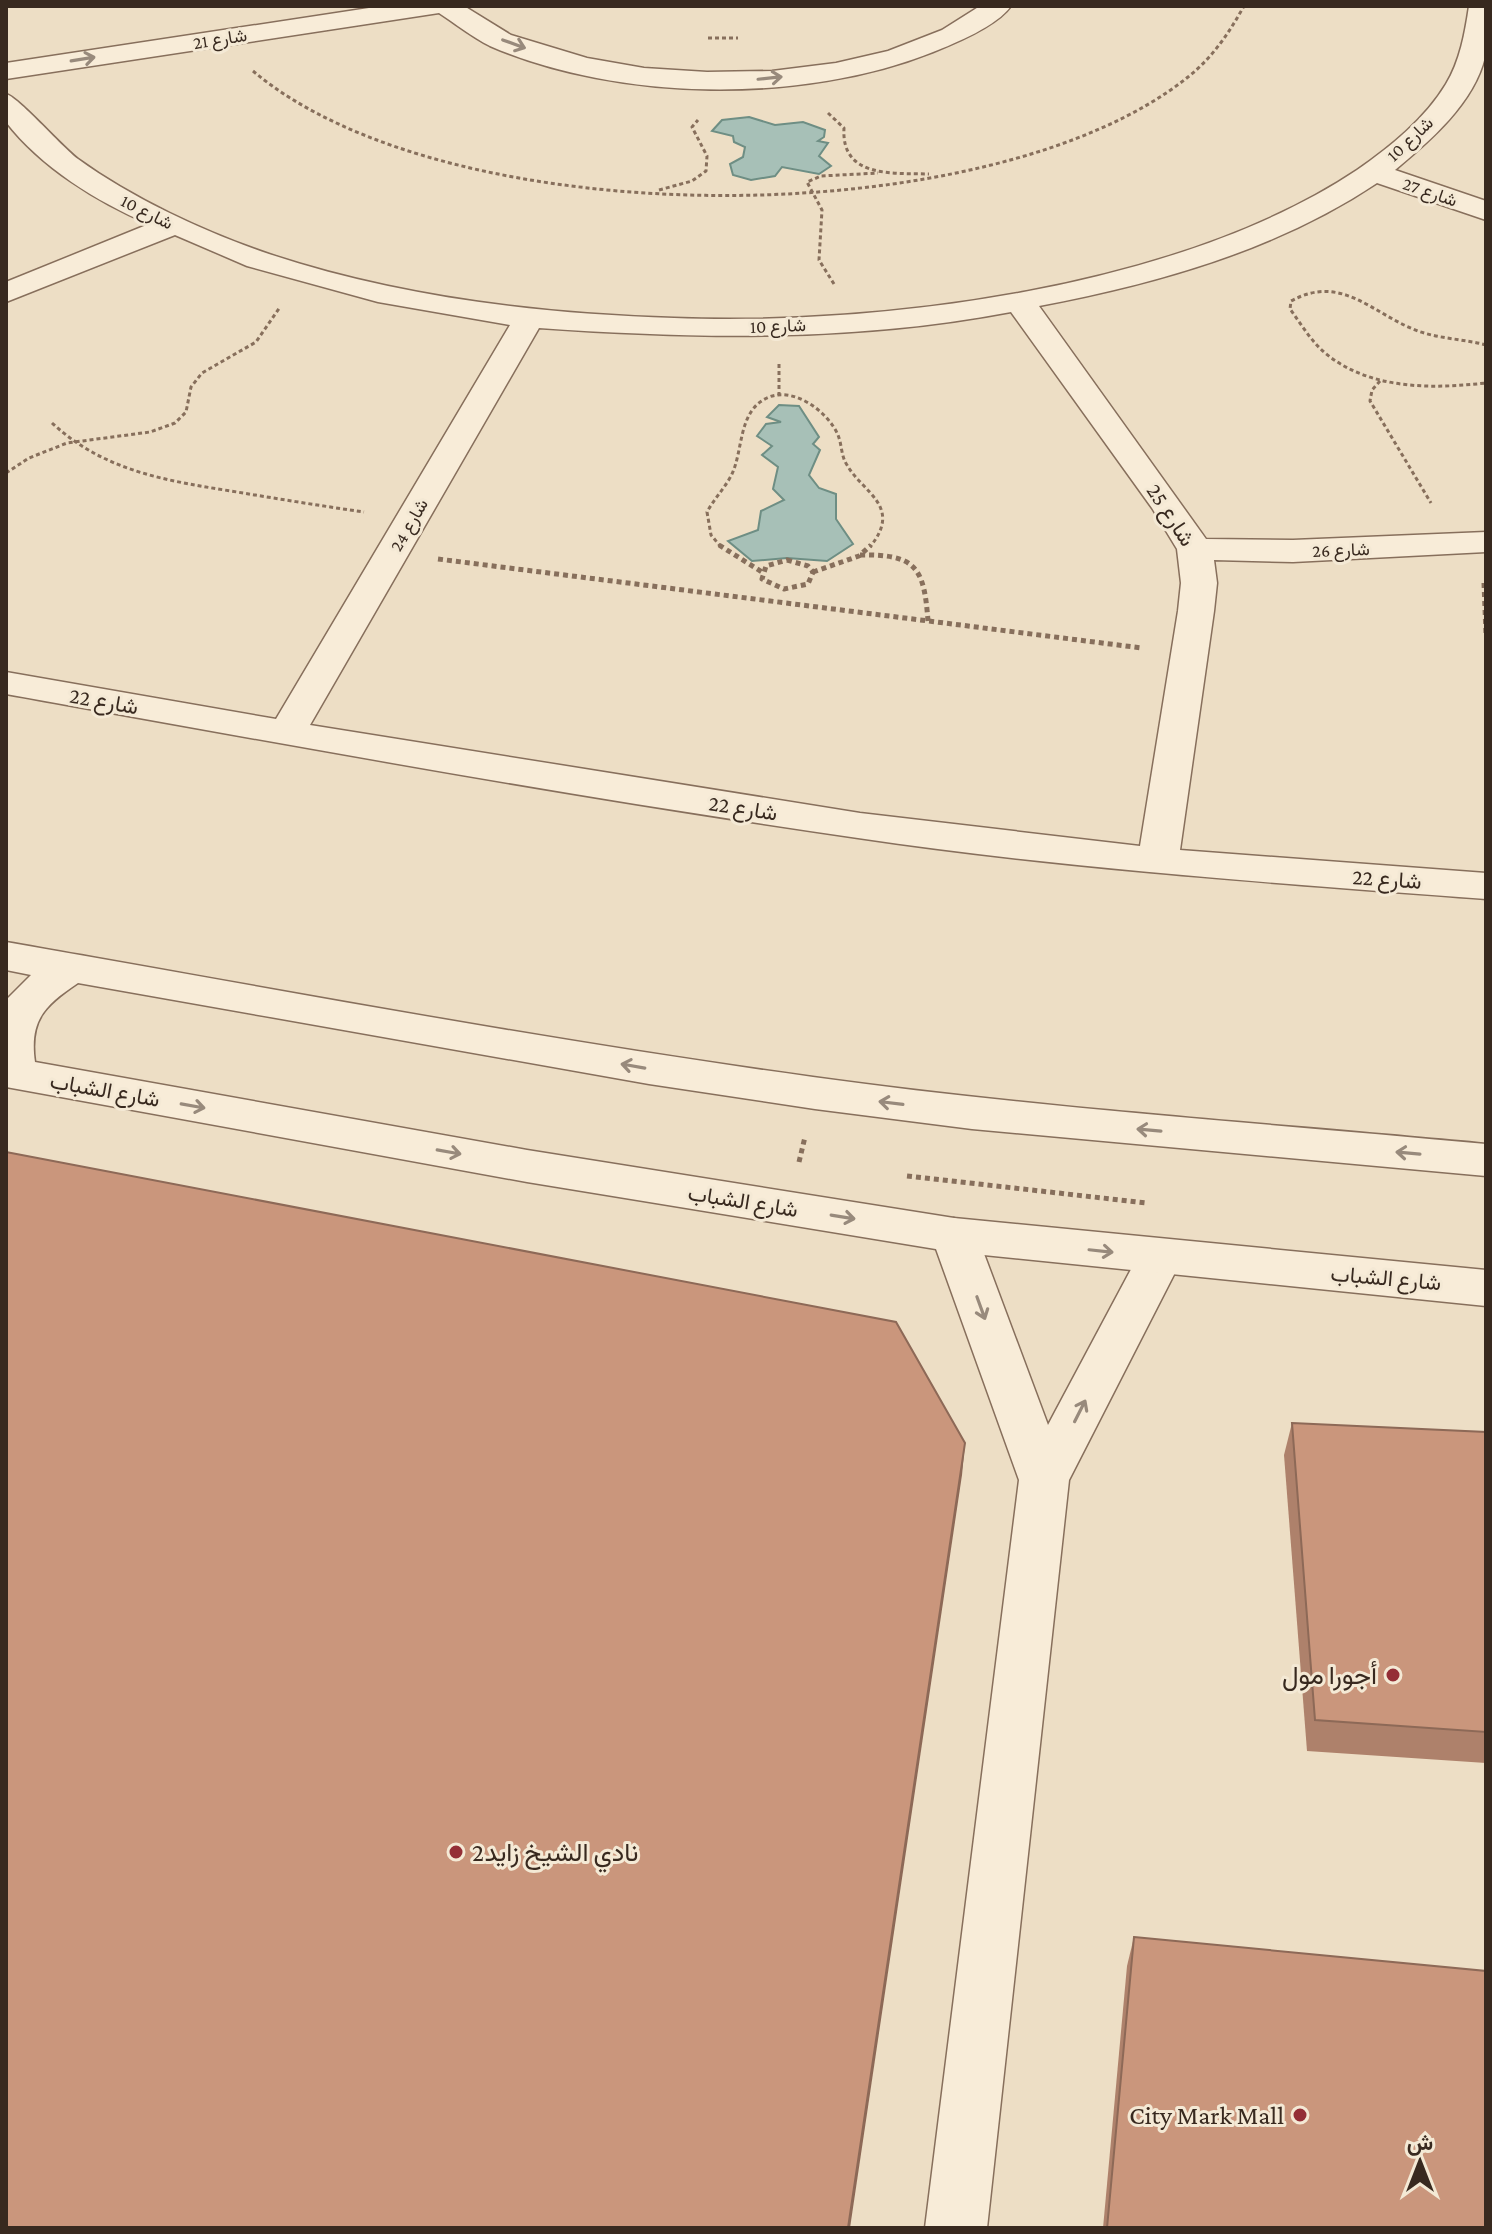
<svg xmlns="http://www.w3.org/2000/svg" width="1492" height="2234" viewBox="0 0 1492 2234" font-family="'Crimson Pro',Vazirmatn,serif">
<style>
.water{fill:#a7c0b7;stroke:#6e8e84;stroke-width:2}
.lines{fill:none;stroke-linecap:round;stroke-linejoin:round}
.minor-casing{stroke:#876f5c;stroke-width:3}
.tertiary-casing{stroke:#876f5c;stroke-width:3}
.path-far1{stroke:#876f5c;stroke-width:3;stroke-dasharray:4 3;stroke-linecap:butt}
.path{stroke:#876f5c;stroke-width:5;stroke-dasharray:5 4;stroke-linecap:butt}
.minor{fill:#f8ecd8;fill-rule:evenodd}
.tertiary{fill:#f8ecd8;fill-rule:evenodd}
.wall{fill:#ae816b}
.shaded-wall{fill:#8d6957}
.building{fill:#ca967c;stroke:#8d6957;stroke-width:2}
.oneway{stroke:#988a7c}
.poi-dot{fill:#942e36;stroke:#f4e9d5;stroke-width:3}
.labels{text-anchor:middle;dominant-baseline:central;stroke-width:6;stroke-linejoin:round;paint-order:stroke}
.far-street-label{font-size:18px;fill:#38291f;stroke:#f4e9d5}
.street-label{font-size:22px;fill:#38291f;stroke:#f4e9d5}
.near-poi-label{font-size:26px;fill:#38291f;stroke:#f4e9d5;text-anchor:end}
</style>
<rect width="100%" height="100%" fill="#eddec5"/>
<!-- water -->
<g class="water">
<path d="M749,117l26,8 28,-3 22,8 -1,7 -6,4 10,2 -9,13 12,10 -12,8 -37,-7 -7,9 -24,4 -18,-5 -3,-11 13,-7 2,-10 -11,-5 -1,-6 -21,-5 10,-11z"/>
<path d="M779,405l20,1 20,31 -6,7 7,6 -11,25 10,13 17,6v25l17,25 -26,17 -40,-3 -35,3 -24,-20 30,-11 3,-19 23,-11 -11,-11 5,-22 -16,-12 10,-9 -15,-10 9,-12 15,-2 -14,-5z"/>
</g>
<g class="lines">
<!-- minor casing -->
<g class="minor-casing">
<g id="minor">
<path d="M382,6h82l47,29 76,23 57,10 63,4 65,-1 64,-8 52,-12 54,-21 38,-24h31c-14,20 -55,37 -78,46 -130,52 -314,50 -443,-6 -18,-9 -34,-22 -51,-33l-433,66v-16z"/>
<path d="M1469,6h17c0,16 3,35 -1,51 -11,46 -55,84 -90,113l91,31v19l-109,-37c-100,67 -221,101 -338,123l167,233 87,1 193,-8v20l-193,10 -79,-2 3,23 -3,28 -34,239 306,23v26c-210,-16 -420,-30 -628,-61 -285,-41 -569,-93 -852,-144v-22l270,47 234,-394 -132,-23 -131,-36 -72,-31 -169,67v-20l143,-58c-52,-22 -108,-57 -143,-102v-28c11,2 55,52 72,65 55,40 127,73 191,95 130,43 269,60 405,64 210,8 506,-30 683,-148 33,-23 68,-51 89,-86 14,-23 19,-51 23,-78zM1011,312l141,196 25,41 4,34 -3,28 -38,235 -280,-33 -550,-88 229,-397c159,11 315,14 472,-16z"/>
<path d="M954,1218l16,5 7,12 71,190 96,-180 16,-5 16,5 7,12 -114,223 -82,748h-62l94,-748 -88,-245 7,-12z"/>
</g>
</g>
<!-- tertiary casing -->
<g class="tertiary-casing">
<path id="tertiary" d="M6,942c269,47 537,98 807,135 224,31 449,46 673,67v32l-514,-47 -157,-20 -166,-25 -571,-101c-33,22 -49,37 -43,79l492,88 427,68 532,52v36l-532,-54 -427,-70 -521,-95v-87l25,-25 -25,-5z"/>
</g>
<!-- path-far1 -->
<g class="path-far1">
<path d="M708,38h30"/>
<path d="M253,71c195,165 737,165 935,6 25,-20 41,-44 56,-71"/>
<path d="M828,113l16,15c-3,50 48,45 85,46"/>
<path d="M659,190l33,-9 14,-10 1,-15 -15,-29 6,-7"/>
<path d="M834,284l-15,-24 3,-50 -15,-28 14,-6 57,-3"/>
<path d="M1486,345c-22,-6 -46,-6 -68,-14 -46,-17 -76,-58 -127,-30l-1,8c11,15 21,32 35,44 45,37 106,36 161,30"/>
<path d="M779,364v31"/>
<path d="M1380,381l-8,9 -2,11 61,102"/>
<path d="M52,423c53,49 116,58 185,69 42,7 85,14 127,20"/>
<path d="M6,473l23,-15 38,-15 83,-11 25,-9 11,-11 5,-25 11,-14 54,-31 24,-35"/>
<path d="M721,547l-10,-12 -4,-23c7,-13 17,-23 24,-36 13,-25 6,-66 38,-79 26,-10 59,15 69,38 4,10 3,21 9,30 16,28 56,41 23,82"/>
</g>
<!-- path -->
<g class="path">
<path d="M719,545l43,27"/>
<path d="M860,555c56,-1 64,12 68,66"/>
<path d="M438,559l704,89"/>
<path d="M787,560l21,6 5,6 -5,12 -24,5 -22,-10 4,-13z"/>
<path d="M813,572l46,-16 12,-11"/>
<path d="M1484,583l2,51"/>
<path d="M799,1162l6,-25"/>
<path d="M907,1176l240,27"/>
</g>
<!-- minor -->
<use href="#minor" class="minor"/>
<!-- tertiary -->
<use href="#tertiary" class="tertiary"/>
</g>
<!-- wall -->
<g class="wall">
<path d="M1292,1423l194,9v331l-179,-12 -23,-296z"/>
<path d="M1134,1937l352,291h-383l24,-262z"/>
</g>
<!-- shaded-wall -->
<path class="shaded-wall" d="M965,1443l-3,32 -112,753h-2z"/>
<!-- building -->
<g class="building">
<path d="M6,1152l890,170 69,121 -117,785h-842z"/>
<path d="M1292,1423l194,9v300l-171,-12z"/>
<path d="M1134,1937l352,34v257h-379z"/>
</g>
<!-- one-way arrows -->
<defs><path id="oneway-shaft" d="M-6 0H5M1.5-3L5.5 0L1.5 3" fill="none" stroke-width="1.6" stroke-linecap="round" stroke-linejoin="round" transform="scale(2)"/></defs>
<g class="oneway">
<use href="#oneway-shaft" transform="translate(514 44) rotate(20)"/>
<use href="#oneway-shaft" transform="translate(83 59) rotate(-9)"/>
<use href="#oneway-shaft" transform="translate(770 78) rotate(-6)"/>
<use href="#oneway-shaft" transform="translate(633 1066) rotate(-170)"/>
<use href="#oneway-shaft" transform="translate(891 1103) rotate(-173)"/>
<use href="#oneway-shaft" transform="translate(193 1106) rotate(10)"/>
<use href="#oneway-shaft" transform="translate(1149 1130) rotate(-175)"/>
<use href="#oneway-shaft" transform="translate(449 1152) rotate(10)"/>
<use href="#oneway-shaft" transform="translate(1408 1153) rotate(-175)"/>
<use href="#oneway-shaft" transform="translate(843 1217) rotate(9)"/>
<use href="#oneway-shaft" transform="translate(1101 1251) rotate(6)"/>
<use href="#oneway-shaft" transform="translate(981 1308) rotate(70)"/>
<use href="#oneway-shaft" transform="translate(1080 1411) rotate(-63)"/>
</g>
<!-- markers -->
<g class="poi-dot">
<circle cx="1393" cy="1675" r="8"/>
<circle cx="456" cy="1852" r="8"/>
<circle cx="1300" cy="2115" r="8"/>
</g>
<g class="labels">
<!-- far-street labels -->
<g class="far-street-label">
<text transform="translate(220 39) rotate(-9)">شارع 21</text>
<text transform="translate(1410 139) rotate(-43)">شارع 10</text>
<text transform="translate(1430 192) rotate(19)">شارع 27</text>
<text transform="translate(147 212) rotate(27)">شارع 10</text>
<text transform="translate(778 326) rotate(-2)">شارع 10</text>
<text transform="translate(409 525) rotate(-60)">شارع 24</text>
<text transform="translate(1341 550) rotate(-2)">شارع 26</text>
</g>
<!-- street labels -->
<g class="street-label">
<text transform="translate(1171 515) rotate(57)">شارع 25</text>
<text transform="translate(104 701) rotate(10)">شارع 22</text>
<text transform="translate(743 808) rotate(9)">شارع 22</text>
<text transform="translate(1387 879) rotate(4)">شارع 22</text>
<text transform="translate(105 1090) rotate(10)">شارع الشباب</text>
<text transform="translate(743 1201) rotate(9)">شارع الشباب</text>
<text transform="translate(1386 1278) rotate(5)">شارع الشباب</text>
</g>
<!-- near-poi labels -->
<g class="near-poi-label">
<text x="1377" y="1675">أجورا مول</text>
<text x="472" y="1852" text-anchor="start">نادي الشيخ زايد2</text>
<text x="1284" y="2115">City Mark Mall</text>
</g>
</g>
<!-- border -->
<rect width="1492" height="2234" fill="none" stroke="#38291f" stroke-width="16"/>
<!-- north arrow -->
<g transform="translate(1420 2162)" stroke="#f4e9d5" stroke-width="6" paint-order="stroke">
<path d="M0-6L14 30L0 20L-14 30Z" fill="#38291f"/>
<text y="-12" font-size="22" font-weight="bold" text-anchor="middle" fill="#38291f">ش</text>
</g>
</svg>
